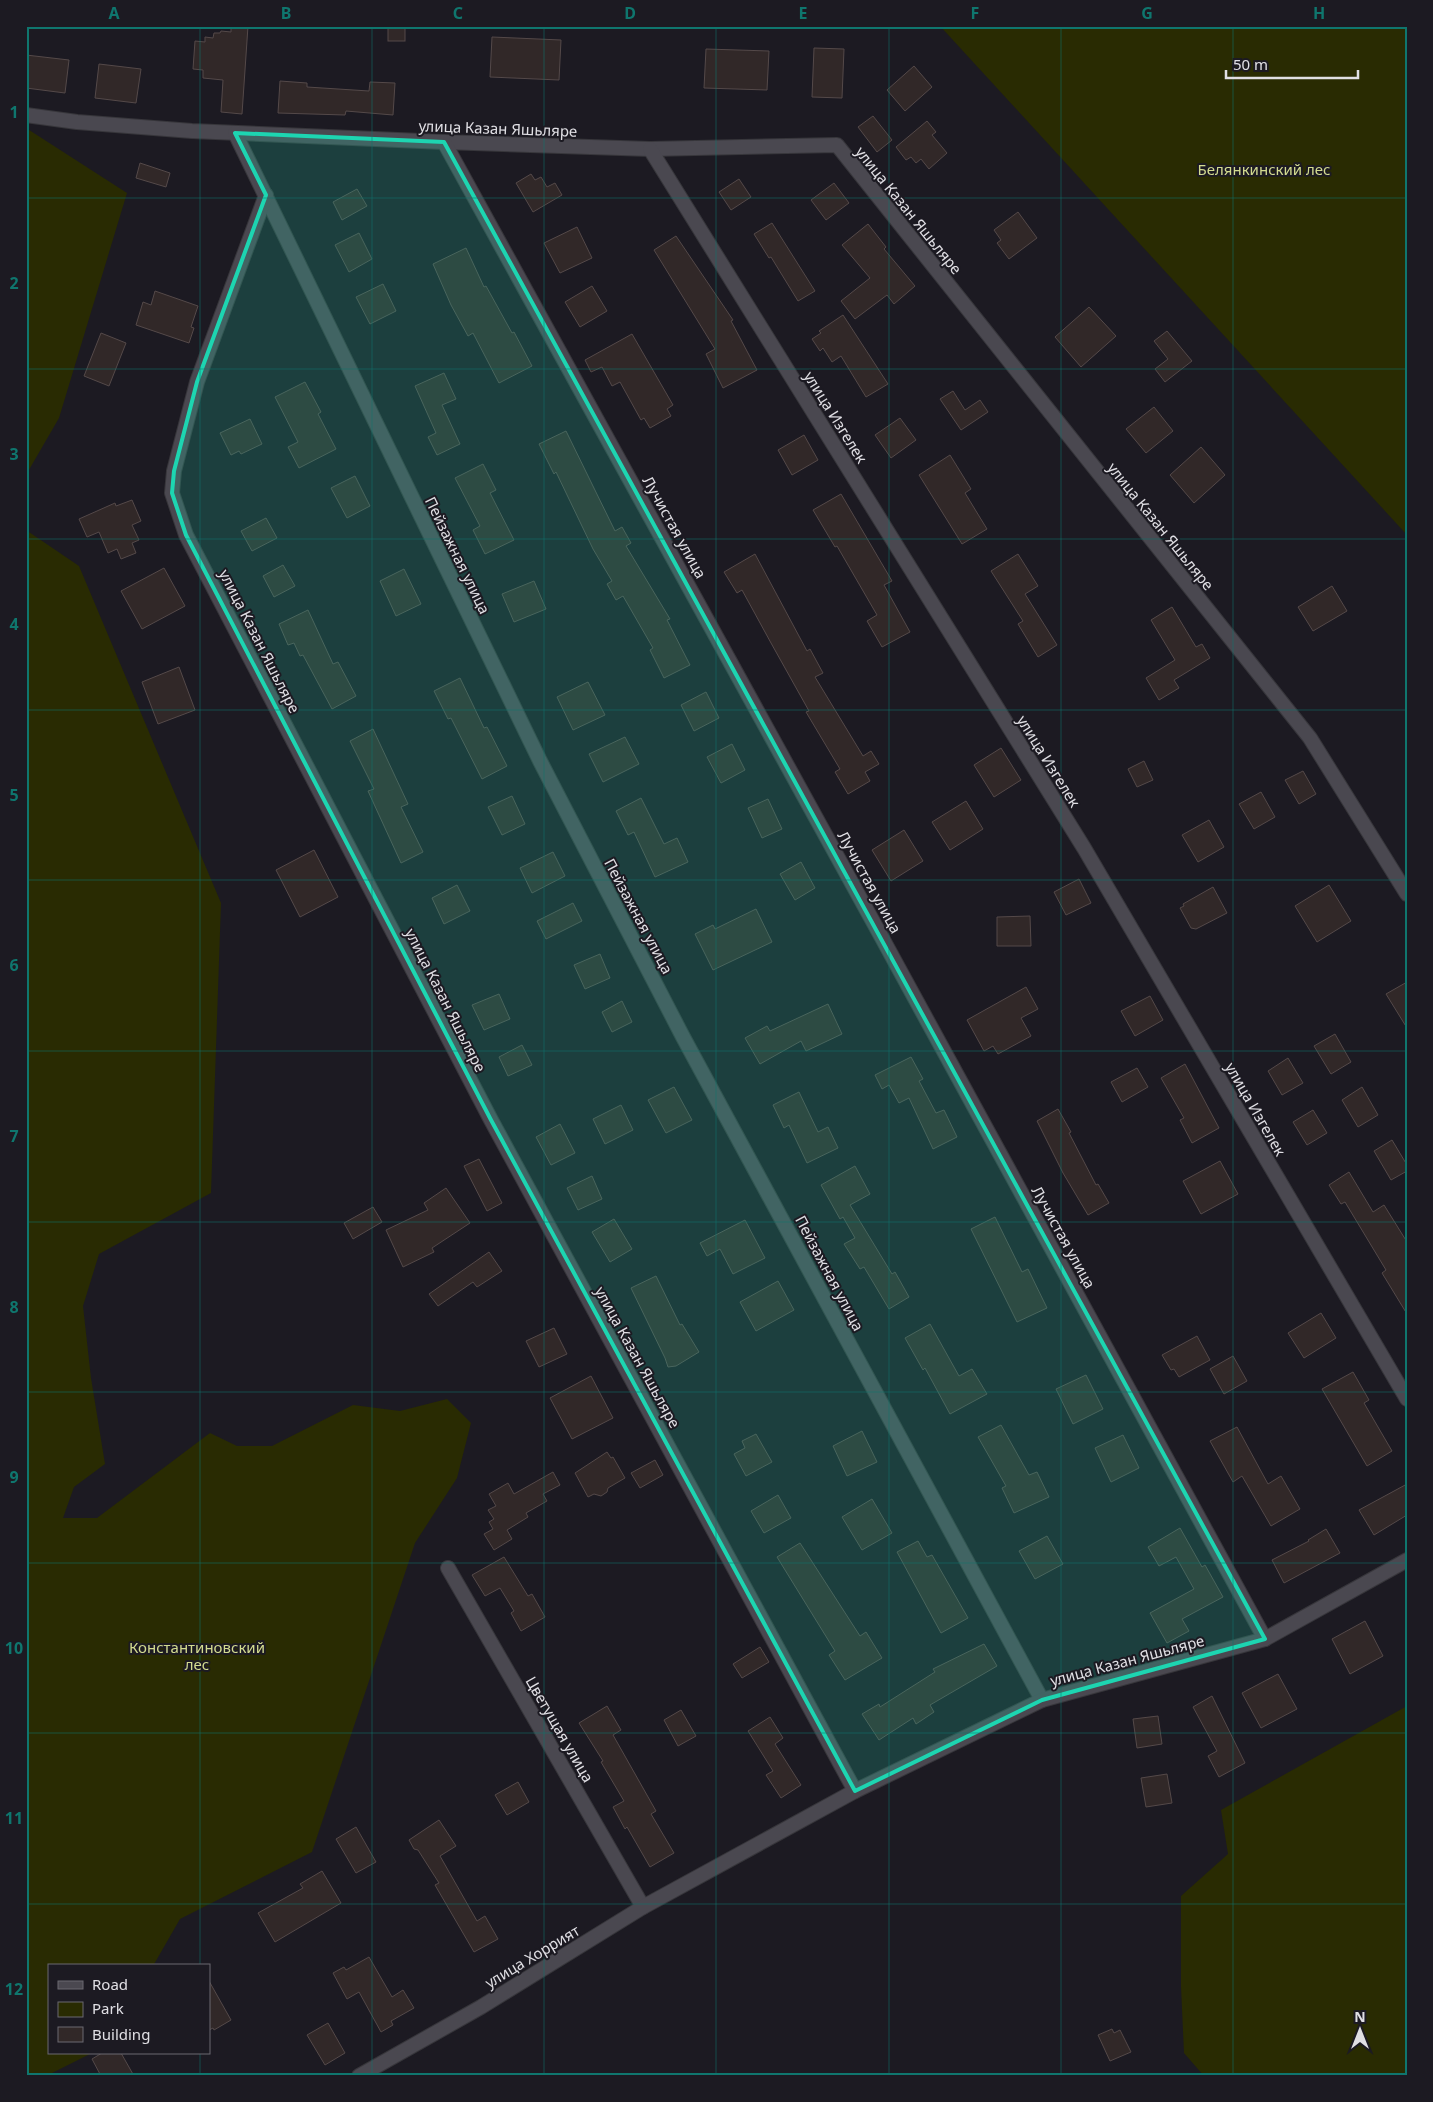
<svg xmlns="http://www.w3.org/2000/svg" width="1433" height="2102" viewBox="0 0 1433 2102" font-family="'Noto Sans',sans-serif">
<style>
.green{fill:#292b02}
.building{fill:#312828;stroke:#544949}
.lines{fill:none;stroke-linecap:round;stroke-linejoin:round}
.minor-casing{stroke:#37363b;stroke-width:16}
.minor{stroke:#4a4850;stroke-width:14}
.marked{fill:#1dd5b1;fill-opacity:0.2;stroke:#1dd5b1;stroke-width:4;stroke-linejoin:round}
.grid{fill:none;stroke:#0f766e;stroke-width:1;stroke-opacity:0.55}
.labels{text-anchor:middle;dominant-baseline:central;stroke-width:4;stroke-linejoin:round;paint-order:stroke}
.street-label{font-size:15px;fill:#e0dfe4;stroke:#1c1a22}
.park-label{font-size:15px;fill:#d3db90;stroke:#1c1a22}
.neatline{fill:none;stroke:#0f766e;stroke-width:2}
.grid-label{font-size:16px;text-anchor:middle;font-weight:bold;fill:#0f766e}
</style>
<rect width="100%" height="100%" fill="#1c1a22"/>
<!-- green -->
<g class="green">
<path d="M940,26h467v509z"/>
<path d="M26,128l101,65 -68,225 -33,57z"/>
<path d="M26,530l53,36 142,337 -10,290 -112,61 -16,52 8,72 14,86 -31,23 -11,31h34l113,-85 27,13h35l81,-41 47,6 47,-12 24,24 -14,55 -42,65 -103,309 -132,67 -27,47h-104v87h43l-46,23h-20z"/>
<path d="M1407,1706v370h-203l-20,-23 -3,-66v-91l47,-42 -7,-44z"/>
</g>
<!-- building -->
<g class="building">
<path d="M231,26h17l-6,88 -21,-2 2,-32 -20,-2v-8l-10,-1 2,-28 10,1v-5l8,1 1,-5h6l1,-2 10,1z"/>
<rect x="388" y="26" width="17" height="15"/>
<path d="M492,37l69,3 -2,40 -69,-3z"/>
<path d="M814,48l30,1 -2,49 -30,-1z"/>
<path d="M706,49l63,2 -2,39 -63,-2z"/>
<path d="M26,55l43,5 -4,33 -39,-5z"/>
<path d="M99,64l42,5 -5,34 -41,-5z"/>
<path d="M914,66l18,21 -27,24 -18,-21z"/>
<path d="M280,81l27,2v4l62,4 1,-9 25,1 -2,32 -47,-4 -1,4 -67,-2z"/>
<path d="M873,116l19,24 -15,12 -19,-25z"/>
<path d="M927,121l9,11 -4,3 15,18 -18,16 -8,-10 -5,4 -5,-6 -5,3 -10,-13z"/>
<path d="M140,163l30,10 -4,14 -30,-9z"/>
<path d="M531,174l4,6 6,-3 6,10 8,-4 7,12 -29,17 -17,-29z"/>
<path d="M739,179l12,18 -20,13 -12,-18z"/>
<path d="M834,183l15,20 -23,17 -15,-20z"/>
<path d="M357,189l10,17 -25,14 -9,-18z"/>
<path d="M1018,212l19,26 -28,21 -12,-16 4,-3 -7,-10z"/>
<path d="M772,223l43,68 -17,10 -27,-44 -2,1 -15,-24z"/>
<path d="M868,224l18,23 -2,2 31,37 -21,18 -7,-9 -32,24 -14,-18 29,-23 -28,-33z"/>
<path d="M577,227l15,31 -32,15 -16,-30z"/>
<path d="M359,233l13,26 -23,13 -14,-27z"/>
<path d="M676,236l57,84 -2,1 26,49 -34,18 -17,-34 9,-5 -61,-99z"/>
<path d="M466,248l18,39 2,-1 26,47 2,-1 18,34 -33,17 -26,-50 -5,3 -17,-31 -18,-41z"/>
<path d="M383,284l13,27 -26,13 -14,-27z"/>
<path d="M592,286l15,25 -27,16 -15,-25z"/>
<path d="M155,291l43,15 -7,21 3,1 -5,15 -53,-18 7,-23 8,3z"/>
<path d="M1089,307l27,29 -35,31 -26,-30z"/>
<path d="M843,315l45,69 -22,13 -25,-41 -9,6 -9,-14 -3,3 -8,-12 9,-6 -2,-2z"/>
<path d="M1167,331l25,30 -27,21 -10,-13 13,-10 -14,-18z"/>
<path d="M101,333l25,10 -17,43 -25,-10z"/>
<path d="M632,334l41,71 -6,4 4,7 -21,12 -6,-10 -3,2 -21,-38 -8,4 -10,-19 -11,5 -6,-12z"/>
<path d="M444,373l12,26 -14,6 18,39 -23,11 -9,-18 8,-4 -21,-47z"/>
<path d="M305,382l16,30 -3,2 18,35 -37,19 -11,-21 10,-5 -23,-45z"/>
<path d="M953,391l12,19 15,-10 8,12 -27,18 -21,-31z"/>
<path d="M1154,407l19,24 -27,22 -20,-24z"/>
<path d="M900,418l16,22 -25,18 -16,-23z"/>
<path d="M250,419l12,25 -21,10 -2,-3 -8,4 -11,-22z"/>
<path d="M566,431l49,100 7,-4 9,16 -5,3 44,73 -3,1 23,45 -26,13 -14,-28 3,-2 -30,-52 -7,4 -9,-16 5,-3 -19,-32 -37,-77 -2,2 -15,-30z"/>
<path d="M804,435l14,25 -26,15 -14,-25z"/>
<path d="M1201,447l24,28 -31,28 -24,-28z"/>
<path d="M950,455l21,34 -6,4 22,36 -25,15 -43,-69z"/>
<path d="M483,464l13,26 -6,3 24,47 -29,14 -12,-24 7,-4 -25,-48z"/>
<path d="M355,476l15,30 -23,12 -16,-30z"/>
<path d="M841,494l51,87 -8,4 26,47 -28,15 -15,-26 10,-6 -40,-69 -2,1 -22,-37z"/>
<path d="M132,500l9,21 -9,4 7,15 -7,3 4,10 -15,6 -4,-10 -9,4 -9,-21 -12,5 -8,-18 36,-16 1,3z"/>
<path d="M266,518l11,20 -25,13 -11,-20z"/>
<path d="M755,554l52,97 3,-2 13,24 -8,4 48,79 8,-5 8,13 -14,8 5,9 -22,13 -13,-22 5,-3 -34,-57 3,-1 -38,-68 -29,-53 -5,3 -13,-21z"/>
<path d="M1018,554l20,32 -13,8 32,51 -19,12 -20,-33 5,-3 -32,-50z"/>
<path d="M283,565l12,21 -21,11 -11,-21z"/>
<path d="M164,568l21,38 -43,23 -21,-38z"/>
<path d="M404,569l17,35 -25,12 -16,-35z"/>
<path d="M534,581l12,28 -32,13 -12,-28z"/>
<path d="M1332,586l15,25 -34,20 -15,-24z"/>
<path d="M1172,607l24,40 6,-3 8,14 -36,22 5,8 -20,12 -13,-22 29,-18 -24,-40z"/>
<path d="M308,610l25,54 5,-2 18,34 -24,13 -29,-54 -3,1 -6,-13 -6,2 -9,-21z"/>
<path d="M179,667l16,43 -37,14 -16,-42z"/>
<path d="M460,678l24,50 3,-1 20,39 -25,13 -31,-61 -3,1 -14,-28z"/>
<path d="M588,682l17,33 -32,15 -16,-33z"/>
<path d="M706,692l13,26 -25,13 -13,-26z"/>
<path d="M373,729l35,75 -7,3 22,45 -22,11 -33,-72 6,-2 -24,-48z"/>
<path d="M625,737l14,27 -36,18 -14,-28z"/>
<path d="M732,744l13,26 -24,13 -14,-26z"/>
<path d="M1001,748l20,32 -27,17 -20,-32z"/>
<path d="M1144,761l9,19 -16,7 -9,-18z"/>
<path d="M1303,771l13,23 -17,10 -14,-24z"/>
<path d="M1261,792l14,25 -21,12 -15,-25z"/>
<path d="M512,796l13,28 -23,11 -14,-28z"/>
<path d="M641,798l23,46 13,-6 11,24 -33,15 -21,-45 -6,3 -12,-24z"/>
<path d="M768,799l14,30 -20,9 -14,-30z"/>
<path d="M966,801l17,28 -33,21 -18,-28z"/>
<path d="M1209,820l15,27 -26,15 -16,-27z"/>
<path d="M904,830l19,31 -32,20 -19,-31z"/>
<path d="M314,850l24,47 -38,20 -24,-47z"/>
<path d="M553,852l12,24 -33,17 -12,-25z"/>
<path d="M801,862l14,26 -20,12 -15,-26z"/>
<path d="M1079,879l12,24 -25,12 -12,-23z"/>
<path d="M457,885l13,26 -26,13 -12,-26z"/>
<path d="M1329,885l22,36 -34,21 -22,-36z"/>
<path d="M1213,887l14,26 -31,16 -5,-1 -11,-20 4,-2 -1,-2z"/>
<path d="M573,903l9,18 -36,18 -9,-18z"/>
<path d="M756,909l16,33 -59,28 -18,-36 18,-9 2,4z"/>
<path d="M1030,916l1,30h-34v-29z"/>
<path d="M600,954l10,24 -25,11 -11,-24z"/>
<path d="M1407,982v46l-21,-34z"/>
<path d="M1026,987l12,22 -17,9 10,18 -33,18 -5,-8 -9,5 -17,-31z"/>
<path d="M499,994l11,25 -26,11 -12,-25z"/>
<path d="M1150,996l13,24 -28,16 -14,-25z"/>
<path d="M622,1001l10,21 -20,10 -10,-20z"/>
<path d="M828,1004l14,30 -36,17 -5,-10 -41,23 -15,-26 22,-12 3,5z"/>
<path d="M1335,1034l16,28 -20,12 -17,-28z"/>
<path d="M522,1045l10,20 -24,11 -9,-19z"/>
<path d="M911,1057l12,22 -4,2 17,32 8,-3 13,27 -24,12 -24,-51 -10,5 -10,-18 -7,4 -7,-14z"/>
<path d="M1288,1058l15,25 -21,12 -14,-24z"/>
<path d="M1185,1064l34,64 -27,15 -12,-23 4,-2 -23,-40z"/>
<path d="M1137,1068l11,19 -26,15 -11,-20z"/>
<path d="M674,1087l18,33 -26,13 -18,-33z"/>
<path d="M1362,1087l16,28 -20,12 -16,-27z"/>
<path d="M799,1092l19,40 10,-5 10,21 -31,15 -18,-38 -5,3 -11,-23z"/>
<path d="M621,1105l12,25 -28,14 -12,-25z"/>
<path d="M1058,1109l13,23 -2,1 27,52 2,-1 11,19 -21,12 -25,-42 -26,-52z"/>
<path d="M1313,1110l14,23 -20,12 -14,-23z"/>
<path d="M560,1124l15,29 -24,12 -15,-28z"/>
<path d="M1392,1140l15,25v6l-16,9 -17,-29z"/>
<path d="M479,1159l23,44 -15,8 -23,-45z"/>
<path d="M1220,1161l18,33 -37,20 -18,-33z"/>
<path d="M855,1166l15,28 -20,11 42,69 3,-2 14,25 -20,12 -25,-42 -4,2 -16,-25 11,-6 -12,-21 -3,2 -19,-34z"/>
<path d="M1349,1172l24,40 11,-7 23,37v72l-25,-41 4,-3 -41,-68 -4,2 -12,-19z"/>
<path d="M592,1176l10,23 -24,11 -11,-22z"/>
<path d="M446,1188l24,35 -38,25 2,4 -31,15 -17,-37 42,-20 -4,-7z"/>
<path d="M373,1207l9,15 -29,17 -9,-16z"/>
<path d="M995,1217l27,55 6,-3 19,39 -30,14 -46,-93z"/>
<path d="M614,1219l18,30 -22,13 -18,-30z"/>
<path d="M745,1220l20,38 -32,16 -13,-25 -13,7 -7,-13z"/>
<path d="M489,1252l13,19 -25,16 -4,-5 -35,24 -9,-12z"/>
<path d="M656,1276l24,49 2,-1 17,28 -23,14 -8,1 -3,-9 -34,-70z"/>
<path d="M778,1281l16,29 -38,21 -16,-29z"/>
<path d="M1321,1313l15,25 -32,20 -16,-25z"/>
<path d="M930,1324l29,52 13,-7 15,25 -37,20 -25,-46 -2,2 -18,-32z"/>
<path d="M554,1328l13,26 -28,13 -13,-26z"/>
<path d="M1197,1336l13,24 -31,17 -5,-8 -3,1 -9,-15z"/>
<path d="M1233,1356l14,25 -23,13 -14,-25z"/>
<path d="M1353,1372l16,28 -5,3 28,48 -25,15 -45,-77z"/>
<path d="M1086,1375l17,34 -30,15 -17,-35z"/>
<path d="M591,1376l22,42 -41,21 -22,-41z"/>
<path d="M1001,1425l28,50 8,-3 12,25 -35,16 -12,-25 4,-2 -28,-49z"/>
<path d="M1237,1427l31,57 13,-8 19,33 -29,17 -29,-50 -9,6 -23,-41z"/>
<path d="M862,1431l15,31 -30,14 -14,-30z"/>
<path d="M756,1434l16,28 -26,14 -12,-22 11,-6 -3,-7z"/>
<path d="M1123,1435l16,33 -28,14 -16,-34z"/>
<path d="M607,1452l4,6 2,-1 12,21 -17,10 -1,4 -6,4 -7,-2 -6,3 -13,-24z"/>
<path d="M655,1460l8,15 -23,13 -9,-15z"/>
<path d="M553,1472l7,13 -17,9 4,7 -21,12 2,4 -21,13 5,9 -18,11 -10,-16 9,-5 -4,-7 5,-3 -6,-9 8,-4 -7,-12 19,-11 6,11z"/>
<path d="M1407,1484v31l-33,20 -15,-25z"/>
<path d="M778,1495l13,23 -27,15 -13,-22z"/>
<path d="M872,1499l20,34 -30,17 -20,-33z"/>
<path d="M1180,1528l22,39 3,-2 18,32 -41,22 7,12 -22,12 -17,-30 44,-24 -18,-32 -17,9 -11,-19z"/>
<path d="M1326,1529l14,24 -56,30 -12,-23 37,-19 -1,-1z"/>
<path d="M1047,1536l16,28 -28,15 -16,-28z"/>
<path d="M918,1541l9,16 5,-2 36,63 -27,15 -44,-81z"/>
<path d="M800,1543l60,93 6,-4 16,26 -37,22 -16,-25 6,-4 -58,-94z"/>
<path d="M504,1557l24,39 4,-2 13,23 -24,14 -10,-18 3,-2 -14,-23 -15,8 -13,-21z"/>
<path d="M1365,1621l18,35 -33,18 -18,-35z"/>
<path d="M984,1644l13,22 -67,39 4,7 -18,12 -3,-6 -34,22 -17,-26 17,-10 1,3 55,-35 -2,-3z"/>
<path d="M760,1647l9,15 -27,16 -9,-14z"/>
<path d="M1278,1674l19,35 -36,19 -19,-35z"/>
<path d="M1212,1696l33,67 -26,14 -11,-21 9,-5 -24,-44z"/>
<path d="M607,1706l14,24 -8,5 43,76 -5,3 23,39 -24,14 -23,-40 -2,2 -12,-22 11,-6 -23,-39 2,-1 -24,-38z"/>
<path d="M681,1710l15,26 -18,10 -14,-26z"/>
<path d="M1158,1716l4,28 -25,4 -4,-29z"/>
<path d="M770,1717l13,21 -8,6 26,41 -20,13 -15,-23 7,-4 -25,-40z"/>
<path d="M1167,1774l5,29 -26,4 -5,-29z"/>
<path d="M518,1782l11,20 -22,13 -12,-20z"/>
<path d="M439,1820l17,26 -16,10 37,65 8,-5 13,23 -24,13 -39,-67 4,-2 -21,-33 -4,-1 -5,-9z"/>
<path d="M356,1827l20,35 -20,11 -20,-34z"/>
<path d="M322,1871l19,32 -66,39 -17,-29 45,-25 -3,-4z"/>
<path d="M369,1957l23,40 11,-7 11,18 -23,13 2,4 -12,7 -22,-40 -12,7 -14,-26 11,-6 2,3z"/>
<path d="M209,1981l22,39 -17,10 -1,-2 -4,2z"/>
<path d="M328,2023l17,30 -20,12 -18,-30z"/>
<path d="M1112,2029l2,4 6,-3 11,22 -21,9 -12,-26z"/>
<path d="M102,2053h19l13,23h-33l-9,-17z"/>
</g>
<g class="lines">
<!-- minor casing -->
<g class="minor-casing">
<g id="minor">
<path d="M26,115l51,7 115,9 252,11 206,7 187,-4 473,593 97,156"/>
<path d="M235,133l305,628 143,276 359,663"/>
<path d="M444,142l437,794 384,703"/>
<path d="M650,149l434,699 323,551"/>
<path d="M266,195l-69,187 -23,89 -2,22 14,42 305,585 364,671"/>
<path d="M448,1568l195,339"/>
<path d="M359,2076l122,-69 162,-100 212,-116 187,-91 223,-61 142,-79"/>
</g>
</g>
<!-- minor -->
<use href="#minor" class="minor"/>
</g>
<!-- marked area -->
<path class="marked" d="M235,133l209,9 821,1497 -223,61 -187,91 -364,-671 -305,-585 -14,-42 2,-22 23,-89 69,-187z"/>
<!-- grid -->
<path class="grid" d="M200,26v1940M372,26v2050M544,26v2050M716,26v2050M889,26v2050M1061,26v2050M1233,26v2050M26,198h1381M26,369h1381M26,539h1381M26,710h1381M26,880h1381M26,1051h1381M26,1222h1381M26,1392h1381M26,1563h1381M26,1733h1381M26,1904h1381M200,2053v23"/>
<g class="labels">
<!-- street labels -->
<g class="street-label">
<text transform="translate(498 128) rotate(2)">улица Казан Яшьляре</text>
<text transform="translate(909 210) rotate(51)">улица Казан Яшьляре</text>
<text transform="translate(836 417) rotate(58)">улица Изгелек</text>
<text transform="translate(1161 526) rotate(51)">улица Казан Яшьляре</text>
<text transform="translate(675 527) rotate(61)">Лучистая улица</text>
<text transform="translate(458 555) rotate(64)">Пейзажная улица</text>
<text transform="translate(260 641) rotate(63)">улица Казан Яшьляре</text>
<text transform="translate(1049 761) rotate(58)">улица Изгелек</text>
<text transform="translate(870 882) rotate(61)">Лучистая улица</text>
<text transform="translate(639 916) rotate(62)">Пейзажная улица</text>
<text transform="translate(446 1000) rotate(63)">улица Казан Яшьляре</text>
<text transform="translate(1256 1109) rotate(60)">улица Изгелек</text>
<text transform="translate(1064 1237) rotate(61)">Лучистая улица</text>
<text transform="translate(830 1273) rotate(62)">Пейзажная улица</text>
<text transform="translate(638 1357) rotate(61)">улица Казан Яшьляре</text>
<text transform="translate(1127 1660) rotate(-15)">улица Казан Яшьляре</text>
<text transform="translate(560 1729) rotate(60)">Цветущая улица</text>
<text transform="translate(532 1956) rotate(-31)">улица Хоррият</text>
</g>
<!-- park labels -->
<g class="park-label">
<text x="1264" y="169">Белянкинский лес</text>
<text x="197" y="1647">Константиновский<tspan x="197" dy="17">лес</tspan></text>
</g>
</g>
<!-- border -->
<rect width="1433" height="2102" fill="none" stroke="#1c1a22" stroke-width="55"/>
<!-- legend -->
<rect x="48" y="1964" width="162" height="90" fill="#1c1a22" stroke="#6a6970"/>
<rect x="58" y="1981" width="25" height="8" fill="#4a4850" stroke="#6a6970"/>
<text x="92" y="1990" font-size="15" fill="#e0dfe4">Road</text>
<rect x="58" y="2002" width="25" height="15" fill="#292b02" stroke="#6a6970"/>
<text x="92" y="2014" font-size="15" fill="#e0dfe4">Park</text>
<rect x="58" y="2027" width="25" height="15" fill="#312828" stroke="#6a6970"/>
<text x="92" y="2040" font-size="15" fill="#e0dfe4">Building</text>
<!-- north arrow -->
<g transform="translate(1360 2030)" stroke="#1c1a22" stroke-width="4" paint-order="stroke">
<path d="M0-4L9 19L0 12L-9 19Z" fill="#e0dfe4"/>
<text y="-8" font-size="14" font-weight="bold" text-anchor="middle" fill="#e0dfe4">N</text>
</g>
<!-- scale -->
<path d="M1226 70v8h132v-8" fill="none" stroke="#e0dfe4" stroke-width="2.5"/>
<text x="1233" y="70" font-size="15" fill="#e0dfe4" stroke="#1c1a22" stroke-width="4" paint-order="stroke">50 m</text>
<rect x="28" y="28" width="1378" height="2046" class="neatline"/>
<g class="grid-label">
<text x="114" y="19">A</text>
<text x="286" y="19">B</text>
<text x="458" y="19">C</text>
<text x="630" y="19">D</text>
<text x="803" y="19">E</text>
<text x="975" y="19">F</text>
<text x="1147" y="19">G</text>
<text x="1319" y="19">H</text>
<text x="14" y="118">1</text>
<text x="14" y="289">2</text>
<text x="14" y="460">3</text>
<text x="14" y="630">4</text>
<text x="14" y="801">5</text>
<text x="14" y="971">6</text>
<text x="14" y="1142">7</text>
<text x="14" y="1313">8</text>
<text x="14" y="1483">9</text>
<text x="14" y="1654">10</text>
<text x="14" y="1824">11</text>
<text x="14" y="1995">12</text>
</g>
</svg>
